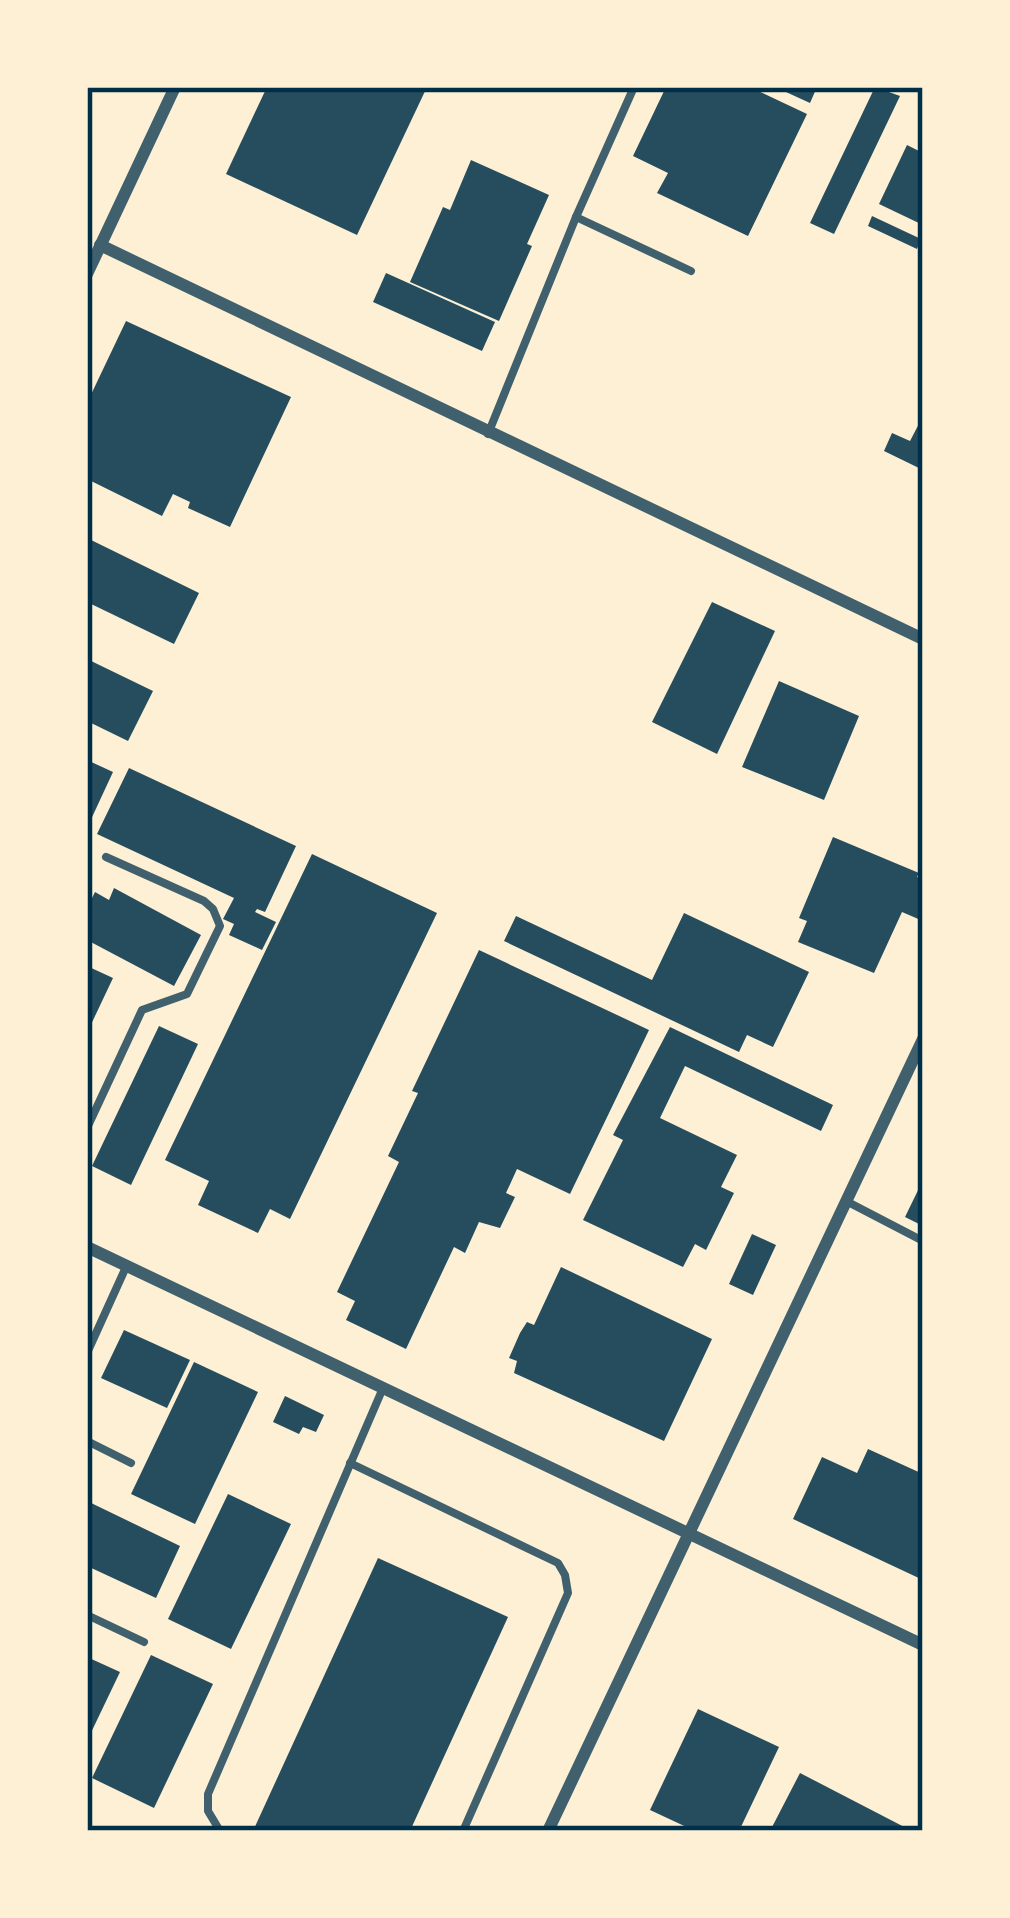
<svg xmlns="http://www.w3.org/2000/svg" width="1010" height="1918" viewBox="0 0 1010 1918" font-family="Manrope,sans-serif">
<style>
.building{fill:#264d5e}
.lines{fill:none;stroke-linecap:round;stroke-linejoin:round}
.service{stroke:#3f606c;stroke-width:8}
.minor{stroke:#3f606c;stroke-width:12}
.neatline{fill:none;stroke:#003049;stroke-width:4.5}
</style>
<rect width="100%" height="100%" fill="#fdf0d5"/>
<!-- building -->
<g class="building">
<path d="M267,87h160l-70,148 -131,-61z"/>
<path d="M666,87h84l57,27 -59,122 -91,-43 11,-20 -35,-17z"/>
<path d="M775,87h42l-7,16z"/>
<path d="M875,87l25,9 -66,138 -24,-11z"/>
<path d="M907,145l16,8v72l-44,-21z"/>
<path d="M471,160l78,35 -22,49 5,2 -33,75 -89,-39 33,-75 7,3z"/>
<path d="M872,216l49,23 -4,10 -49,-23z"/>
<path d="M386,273l109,49 -13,29 -109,-49z"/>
<path d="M126,321l165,76 -61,130 -42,-19 2,-6 -17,-8 -11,22 -75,-37v-76z"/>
<path d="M923,416v54l-39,-19 8,-18 18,8z"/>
<path d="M87,538l112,55 -25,51 -87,-42z"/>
<path d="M712,602l63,29 -58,123 -65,-32z"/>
<path d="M87,659l66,32 -25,50 -41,-20z"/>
<path d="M779,681l80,35 -35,84 -82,-33z"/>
<path d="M87,760l26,12 -26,56z"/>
<path d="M129,768l167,78 -31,66 -8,-3 -2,3 21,10 -14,28 -33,-15 5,-11 -11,-5 11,-21 -137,-64z"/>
<path d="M833,837l86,36 -2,4 6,3v41l-21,-9 -28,61 -76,-31 9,-21 -8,-3z"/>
<path d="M312,854l125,59 -147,306 -20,-10 -12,24 -60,-28 11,-24 -44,-21z"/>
<path d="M114,888l87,47 -27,51 -87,-46v-32l8,-16 14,8z"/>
<path d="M684,913l125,59 -36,75 -26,-12 -8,17 -235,-111 12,-25 136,64z"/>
<path d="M479,950l170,80 -79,164 -53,-25 -11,24 9,4 -15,31 -21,-6 -14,31 -11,-6 -48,102 -60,-29 9,-19 -18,-9 62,-130 -11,-6 30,-63 -6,-2z"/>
<path d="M87,966l26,12 -26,55z"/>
<path d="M159,1026l39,18 -67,141 -39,-19z"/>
<path d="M670,1027l163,78 -12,26 -136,-65 -25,52 77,37 -16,32 13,6 -28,57 -11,-6 -12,23 -100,-47 40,-80 -10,-5z"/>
<path d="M923,1180v46l-18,-9z"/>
<path d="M752,1234l24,11 -23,50 -24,-11z"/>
<path d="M561,1267l151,72 -48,102 -150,-68 3,-12 -8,-3 11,-25 7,-11 7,3z"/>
<path d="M124,1330l66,30 -23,48 -66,-30z"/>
<path d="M194,1362l64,30 -63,132 -64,-30z"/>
<path d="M285,1396l39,19 -8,17 -13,-5 -4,7 -26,-12z"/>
<path d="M868,1449l55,25v106l-130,-61 29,-62 35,16z"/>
<path d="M228,1494l63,30 -60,125 -63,-30z"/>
<path d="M87,1501l93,45 -24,52 -69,-32z"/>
<path d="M378,1558l130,59 -98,214h-157z"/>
<path d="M151,1655l62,29 -59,124 -62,-30z"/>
<path d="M87,1657l33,15 -33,69z"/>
<path d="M698,1709l81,38 -40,84h-44l-45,-21z"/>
<path d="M800,1773l112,58h-142z"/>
</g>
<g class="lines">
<!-- service -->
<g class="service">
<path d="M576,217l115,54"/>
<path d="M488,434l88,-217 58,-130"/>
<path d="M87,1128l55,-118 45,-16 33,-68 -7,-17 -9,-8 -98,-44"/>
<path d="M846,1201l77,40"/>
<path d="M87,1353l39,-86"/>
<path d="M87,1441l44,22"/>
<path d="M350,1463l208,100 7,12 3,18 -105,238"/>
<path d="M87,1615l57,27"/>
<path d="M220,1831l-12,-20v-17l175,-406"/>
</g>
<!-- minor -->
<g class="minor">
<path d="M100,245l823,394"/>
<path d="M87,274l88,-187"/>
<path d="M87,1247l836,398"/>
<path d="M548,1831l375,-792"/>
</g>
</g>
<!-- border -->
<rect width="1010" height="1918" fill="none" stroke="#fdf0d5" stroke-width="180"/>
<rect x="90" y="90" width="830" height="1738" class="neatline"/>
</svg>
